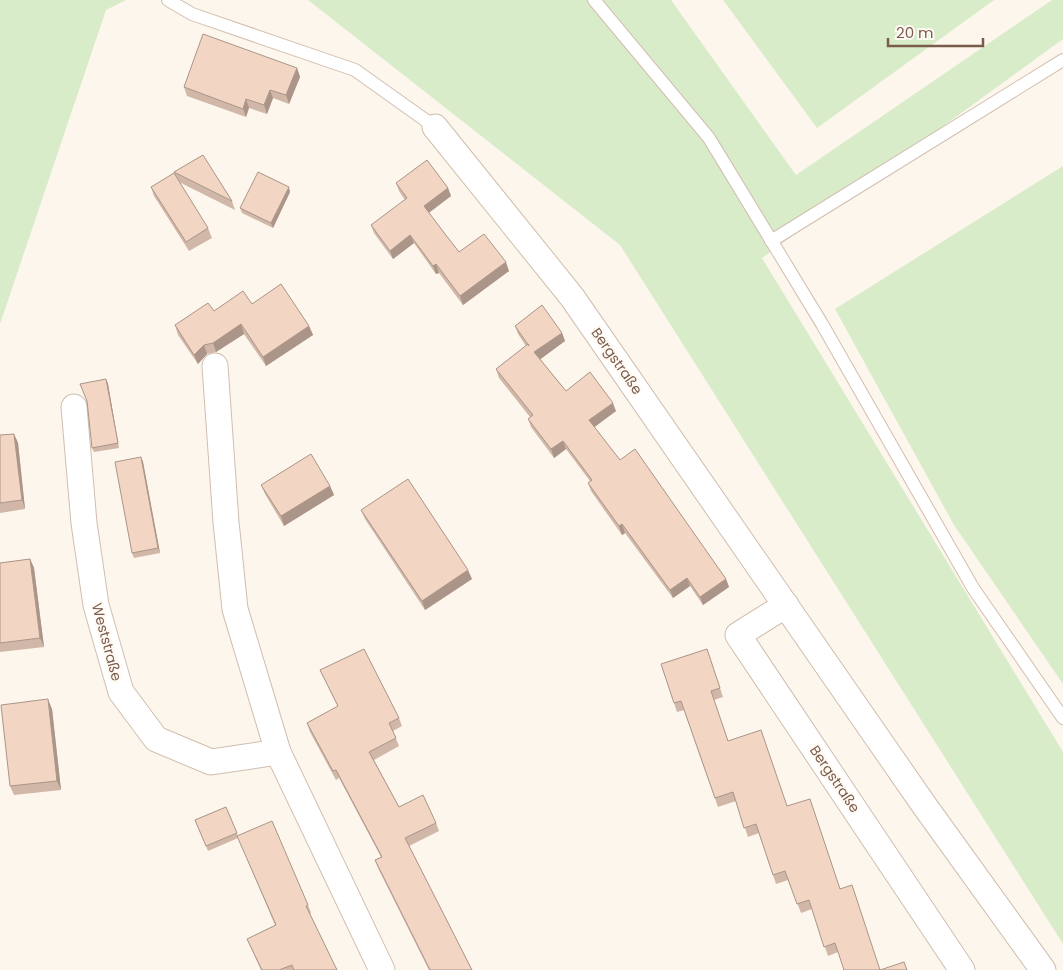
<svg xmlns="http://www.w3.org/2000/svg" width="1063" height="970" viewBox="0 0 1063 970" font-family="Poppins,sans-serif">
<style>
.green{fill:#d8ecc9}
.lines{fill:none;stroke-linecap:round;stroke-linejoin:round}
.service-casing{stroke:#d1beb0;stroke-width:14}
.minor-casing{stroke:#d1beb0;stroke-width:27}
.service{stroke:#fff;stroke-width:12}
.minor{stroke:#fff;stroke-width:25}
.wall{fill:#d1b7a8}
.shaded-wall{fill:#aa9588}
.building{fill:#f3d5c3;stroke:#aa9588}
.labels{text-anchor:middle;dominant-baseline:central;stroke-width:5;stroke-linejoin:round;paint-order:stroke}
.street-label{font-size:14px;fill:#7a5c4d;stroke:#fffaf3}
</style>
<rect width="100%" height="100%" fill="#fdf6ec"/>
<!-- green -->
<g class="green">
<path d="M0,0h126l-20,10 -106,314z"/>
<path d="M308,0h363l125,175 256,-175h11v39l-301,219 301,494v192l-443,-699z"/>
<path d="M723,0h271l-177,128z"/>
<path d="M1063,166v518l-109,-159 -119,-216z"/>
</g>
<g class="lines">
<!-- service casing -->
<g class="service-casing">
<g id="service">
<path d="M168,0l24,14 163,56 80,57"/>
<path d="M594,0l115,138 113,186 151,264 90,130"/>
<path d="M771,241l292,-181"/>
</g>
</g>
<!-- minor casing -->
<g class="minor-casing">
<g id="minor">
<path d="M435,127l137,170 352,508 119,165"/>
<path d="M215,366l11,156 9,87 43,143 104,218"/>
<path d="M74,407l10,116 12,82 25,87 35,47 55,23 67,-10"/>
<path d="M786,605l-48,30 224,335"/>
</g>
</g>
<!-- service -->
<use href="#service" class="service"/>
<!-- minor -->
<use href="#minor" class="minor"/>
</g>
<!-- wall -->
<g class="wall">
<path d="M297,68l3,9 -11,27 -16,-6 -6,16 -18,-6 -3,9 -59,-21 -3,-9z"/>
<path d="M174,172l58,29 3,9 -56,-28 29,46 4,10 -23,13 -35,-55 -3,-9 25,-10z"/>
<path d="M396,183l52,5 3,8 -22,17 30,39 50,19 -46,34 -24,-32 -3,1 -22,-31 -21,16 -19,-26 -3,-8 34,-25 -6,-9z"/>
<path d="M290,192l-17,36 -31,-15 -2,-5z"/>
<path d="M252,304l57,22 4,9 -47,31 -22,-32 -28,18 -9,2 -9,10 -20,-29 -3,-10 39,-14z"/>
<path d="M515,326l47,7 3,8 -25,18 26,32 50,20 -22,16 26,33 106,119 3,8 -26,18 -13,-19 -17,12 -48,-65 -3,2 -31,-44 -3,-8 2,-2 -24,-32 -12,9 -23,-31 -3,-8 2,-2 -31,-39 -3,-9 30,-23 -8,-12z"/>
<path d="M106,379l2,5 11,64 -25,4 -2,-4z"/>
<path d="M14,434l4,9 7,66 -25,4v-78z"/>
<path d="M141,457l2,5 17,91 -26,5 -2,-5z"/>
<path d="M261,485l69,1 4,9 -50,31 -19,-32z"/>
<path d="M361,510l111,69 -47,31 -60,-91z"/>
<path d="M30,559l4,9 10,79 -44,5v-89z"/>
<path d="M707,649l16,48 -9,3 14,41 59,65 53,83 40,81h27h-63l-6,-18 -10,4 -16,-47 -11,4 -13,-33 -12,4 -17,-51 -11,4 -12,-36 -18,6 -34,-97 -7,2 -3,-9z"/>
<path d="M320,670l79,48 3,8 -9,5 6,15 -25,14 25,47 37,16 3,8 -30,15 63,124h-43l-51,-102 -3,-8 6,-3 -42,-79 -3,2 -26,-48 -3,-9 31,-16 -14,-29z"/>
<path d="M52,709l9,81 -47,5 -4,-9z"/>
<path d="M226,807l12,29 70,69 3,8 -1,1 27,56h-76l-14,-31 28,-14 -37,-87 -30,13 -13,-31z"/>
</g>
<!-- shaded-wall -->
<g class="shaded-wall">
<path d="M297,68l3,9 -11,27 -3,-9z"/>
<path d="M270,90l3,8 -6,16 -3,-9z"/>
<path d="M246,99l3,9 -3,9 -3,-8z"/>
<path d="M289,187l1,5 -17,36 -2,-5z"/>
<path d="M448,188l3,8 -24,18 -3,-8z"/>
<path d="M410,235l4,8 -21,16 -3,-8z"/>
<path d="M506,262l3,9 -46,34 -3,-9z"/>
<path d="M436,264l3,9 -3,1 -3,-8z"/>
<path d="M241,324l3,10 -28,18 -3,-9z"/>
<path d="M309,326l4,9 -47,31 -3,-9z"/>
<path d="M562,333l3,8 -27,20 -4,-9z"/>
<path d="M204,345l3,9 -9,10 -4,-9z"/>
<path d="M106,379l2,5 11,64 -1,-5z"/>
<path d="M613,403l3,8 -24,18 -3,-9z"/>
<path d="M14,434l4,9 7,66 -3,-9z"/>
<path d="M563,441l3,8 -12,9 -3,-9z"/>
<path d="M141,457l2,5 17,91 -2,-5z"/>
<path d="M330,486l4,9 -50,31 -3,-10z"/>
<path d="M622,524l3,9 -3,2 -3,-9z"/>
<path d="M30,559l4,9 10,79 -4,-9z"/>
<path d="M468,570l4,9 -47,31 -3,-9z"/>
<path d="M687,578l3,8 -17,12 -3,-8z"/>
<path d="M726,579l3,8 -26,18 -3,-8z"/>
<path d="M48,699l4,10 9,81 -4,-9z"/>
</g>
<!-- building -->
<g class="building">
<path d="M203,34l94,34 -11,27 -16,-5 -6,15 -18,-6 -3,10 -59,-22z"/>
<path d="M203,155l29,46 -58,-29z"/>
<path d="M427,160l21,28 -24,18 18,24 17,22 25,-18 22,28 -46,34 -24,-32 -3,2 -23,-31 -20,16 -19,-26 36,-27 -11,-15z"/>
<path d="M258,172l31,15 -18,36 -31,-15z"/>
<path d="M174,173l34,55 -22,14 -35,-55z"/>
<path d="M281,284l28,42 -46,31 -22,-33 -28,19 -9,2 -10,10 -19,-30 33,-22 6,8 29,-20 9,13z"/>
<path d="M542,305l20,28 -28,19 32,39 24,-19 23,31 -24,17 31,40 15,-11 91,130 -26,18 -13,-19 -17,12 -48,-66 -3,2 -31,-43 4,-3 -29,-39 -12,8 -23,-30 5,-4 -37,-46 32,-25 1,2 -14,-20z"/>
<path d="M106,379l12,64 -26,5 -5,-47 -7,-17z"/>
<path d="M14,434l8,66 -22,3v-68z"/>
<path d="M311,454l19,32 -49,30 -20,-31z"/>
<path d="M141,457l17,91 -26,5 -17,-91z"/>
<path d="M408,479l60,91 -46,31 -61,-91z"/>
<path d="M30,559l10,79 -40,5v-80z"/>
<path d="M364,649l35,69 -10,5 7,15 -27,14 30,55 24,-12 13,28 -31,15 67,132h-42l-55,-110 7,-3 -46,-87 -3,1 -26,-48 31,-17 -18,-36z"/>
<path d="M707,649l13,39 -9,3 17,50 33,-11 26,76 23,-7 30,90 12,-4 28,85 24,-8 3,8h-63l-9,-27 -11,4 -15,-47 -12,4 -12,-33 -12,4 -17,-51 -12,4 -11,-36 -18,6 -34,-97 -7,2 -13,-39z"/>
<path d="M48,699l9,82 -47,5 -9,-81z"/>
<path d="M226,807l11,26 -31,13 -11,-26z"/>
<path d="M272,821l36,84 -2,1 31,64h-43l-2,-5 -13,5h-17l-15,-31 29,-14 -39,-89z"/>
</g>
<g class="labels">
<!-- street labels -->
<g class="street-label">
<text transform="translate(617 361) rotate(55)">Bergstraße</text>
<text transform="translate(107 642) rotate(75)">Weststraße</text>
<text transform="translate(835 779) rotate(56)">Bergstraße</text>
</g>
</g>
<!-- scale -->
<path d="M888 38v8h95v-8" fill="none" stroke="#7a5c4d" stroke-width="2.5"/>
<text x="896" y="38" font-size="15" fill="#7a5c4d" stroke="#fffaf3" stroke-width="4" paint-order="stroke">20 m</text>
</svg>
